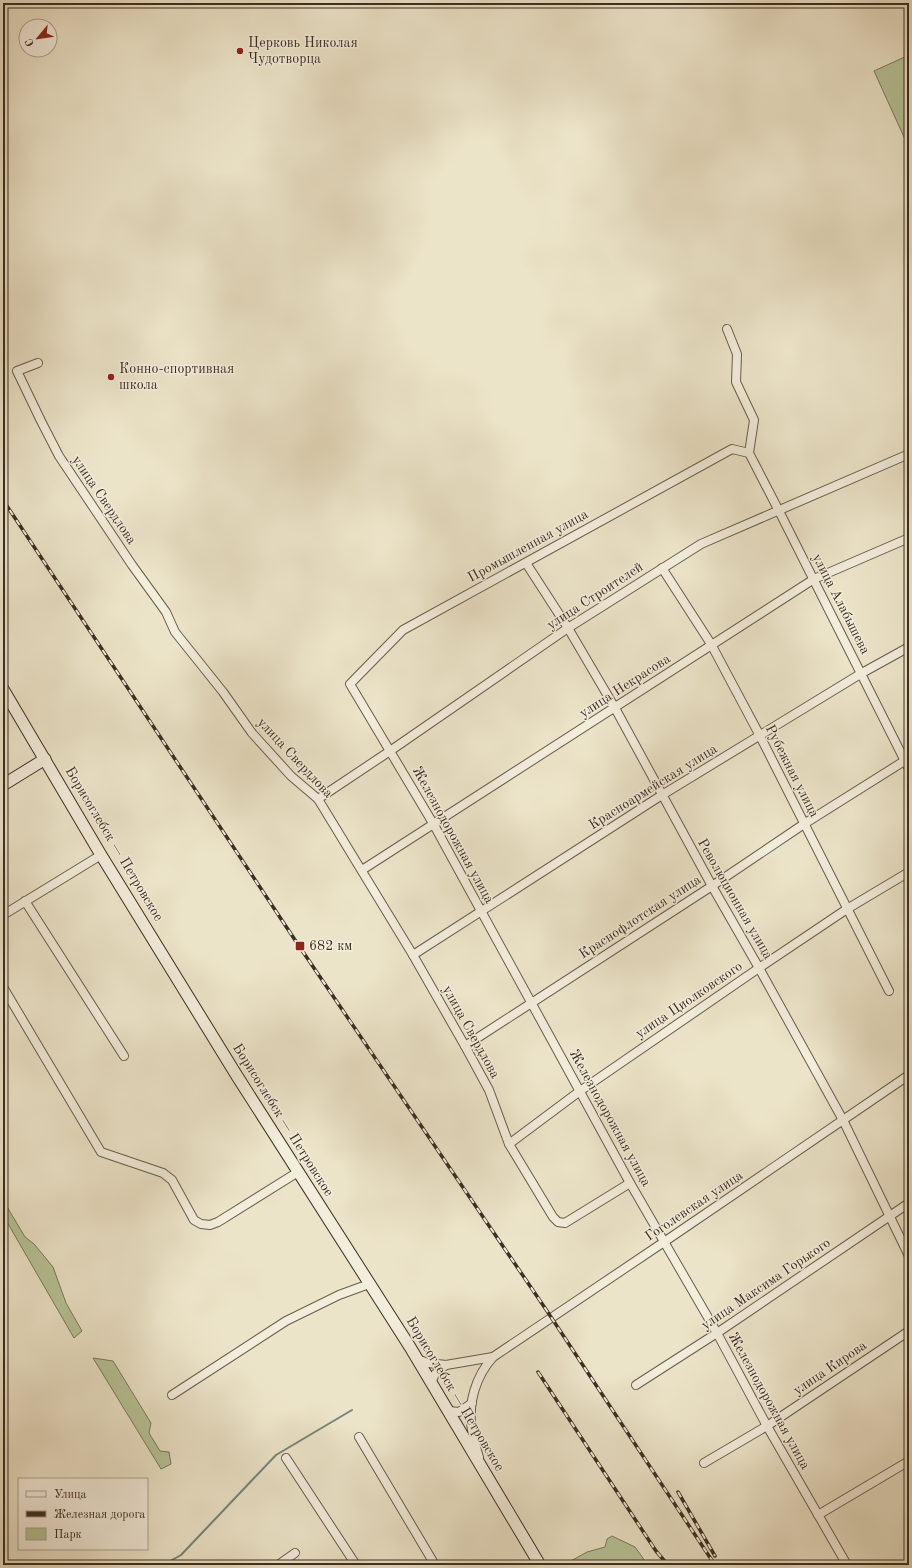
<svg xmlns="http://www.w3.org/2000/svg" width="912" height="1568" viewBox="0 0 912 1568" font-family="'Old Standard TT',serif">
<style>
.green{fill:#b7c497;stroke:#7a795c}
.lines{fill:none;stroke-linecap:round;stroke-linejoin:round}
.stream{stroke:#74857a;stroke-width:2}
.street-casing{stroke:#685c4a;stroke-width:10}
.secondary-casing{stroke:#3c2e20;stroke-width:13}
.street{stroke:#f3eddc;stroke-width:8}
.secondary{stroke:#f3eddc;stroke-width:11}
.rail-casing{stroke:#3c2e20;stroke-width:3.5}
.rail{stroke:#f3eddc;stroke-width:2;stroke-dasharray:6;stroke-linecap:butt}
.poi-dot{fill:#8f2418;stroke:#f3eddc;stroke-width:1.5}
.labels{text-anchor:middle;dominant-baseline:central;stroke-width:3;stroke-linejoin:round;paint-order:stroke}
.poi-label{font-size:14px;fill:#3c2e20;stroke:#f3eddc;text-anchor:start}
.street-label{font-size:14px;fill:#3c2e20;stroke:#f3eddc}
</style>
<rect width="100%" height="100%" fill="#ece4c9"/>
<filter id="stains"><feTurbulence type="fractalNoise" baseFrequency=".005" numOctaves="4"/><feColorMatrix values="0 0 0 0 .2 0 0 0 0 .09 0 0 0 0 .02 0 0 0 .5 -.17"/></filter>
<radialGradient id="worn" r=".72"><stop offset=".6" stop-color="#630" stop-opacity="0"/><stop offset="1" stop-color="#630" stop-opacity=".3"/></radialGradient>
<!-- green -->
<g class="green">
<path d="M909,55v93l-35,-77z"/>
<path d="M3,1200l22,37 9,7 19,23 13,36 16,28 -8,7 -71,-123z"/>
<path d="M93,1358l20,3 38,62 -2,10 11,18 9,1 2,12 -10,5z"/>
<path d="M612,1536l23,11 13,18h-80l1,-3 18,-10 18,-5 2,-8z"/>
</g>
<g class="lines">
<!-- stream -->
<path class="stream" d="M163,1565l18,-10 95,-100 76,-45"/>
<!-- street casing -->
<g class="street-casing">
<g id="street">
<path d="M727,329l10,25 -1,28 18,38 -5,33 30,58 130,258"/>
<path d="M38,363l-21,8 24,50 18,35 73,109 34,47 9,20 48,60 29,41 39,43 27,23 95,156 52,91 24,44 20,54 44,73 5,5 7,1 65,-40"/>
<path d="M749,453l-17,-4 -329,181 -53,54 84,141 196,358 87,150 50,93 80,139"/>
<path d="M526,563l42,65 47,80 97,178 47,82 84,152 66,136"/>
<path d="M662,568l49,76 49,92 129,255"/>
<path d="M318,799l72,-48 178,-123 133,-84 208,-90"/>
<path d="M362,870l452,-291 95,-41"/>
<path d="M25,901l99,155"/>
<path d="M3,915l98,-60"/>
<path d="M413,955l249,-160 200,-122 47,-26"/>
<path d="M3,987l98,165 62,21 9,7 22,40 7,4 9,1 8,-3 80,-50"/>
<path d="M465,1046l247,-160 92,-62 105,-66"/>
<path d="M509,1144l71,-53 179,-123 88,-59 62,-37"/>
<path d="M417,1359l11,4 18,2 47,-8"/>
<path d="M431,1383l4,-9 11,-9"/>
<path d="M636,1385l81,-52 192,-130"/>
<path d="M172,1395l114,-74 53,-26 30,-11"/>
<path d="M449,1411l10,1 13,-9"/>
<path d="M359,1437l76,128"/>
<path d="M479,1457c-3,-9 -5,-18 -7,-27 -5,-26 4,-54 21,-73l171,-115 245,-167"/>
<path d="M286,1458l70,107"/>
<path d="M704,1463l63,-37 142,-95"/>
<path d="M818,1515l91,-54"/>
<path d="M278,1565l17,-12"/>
</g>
</g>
<!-- secondary casing -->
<g class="secondary-casing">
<g id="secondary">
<path d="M3,689l98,166 136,221 173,271 130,218"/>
<path d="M3,785l42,-26"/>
</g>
</g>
<!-- street -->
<use href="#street" class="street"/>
<!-- secondary -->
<use href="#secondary" class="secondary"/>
<!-- rail casing -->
<g class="rail-casing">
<g id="rail">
<path d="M3,500l296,446 248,365 168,254"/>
<path d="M538,1372l118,179 12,14"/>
<path d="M678,1492l37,64"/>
</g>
</g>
<!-- rail -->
<use href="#rail" class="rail"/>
</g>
<!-- markers -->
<g class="poi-dot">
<circle cx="240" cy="51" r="4"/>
<circle cx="111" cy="377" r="4"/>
<rect x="295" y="941" width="10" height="10" rx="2"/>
</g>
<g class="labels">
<!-- poi labels -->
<g class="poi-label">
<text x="248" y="43">Церковь Николая<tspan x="248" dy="16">Чудотворца</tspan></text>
<text x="119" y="369">Конно-спортивная<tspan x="119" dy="16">школа</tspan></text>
<text x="309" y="946">682 км</text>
</g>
<!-- street labels -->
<g class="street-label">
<text transform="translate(104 500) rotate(56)">улица Свердлова</text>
<text transform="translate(528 546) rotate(-29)">Промышленная улица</text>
<text transform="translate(595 596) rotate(-33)">улица Строителей</text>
<text transform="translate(841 604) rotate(63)">улица Алабышева</text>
<text transform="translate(625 686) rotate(-33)">улица Некрасова</text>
<text transform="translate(295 758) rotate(47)">улица Свердлова</text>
<text transform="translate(792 771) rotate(63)">Рубежная улица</text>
<text transform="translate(653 787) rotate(-32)">Красноармейская улица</text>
<text transform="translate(453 835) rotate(61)">Железнодорожная улица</text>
<text transform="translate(114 844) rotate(59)">Борисоглебск — Петровское</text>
<text transform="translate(735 899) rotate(60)">Революционная улица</text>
<text transform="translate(640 917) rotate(-33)">Краснофлотская улица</text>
<text transform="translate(689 1000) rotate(-34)">улица Циолковского</text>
<text transform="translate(471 1032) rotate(61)">улица Свердлова</text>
<text transform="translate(610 1118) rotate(61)">Железнодорожная улица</text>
<text transform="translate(283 1120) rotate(58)">Борисоглебск — Петровское</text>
<text transform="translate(694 1206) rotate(-34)">Гоголевская улица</text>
<text transform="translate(766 1284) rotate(-34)">улица Максима Горького</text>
<text transform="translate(830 1368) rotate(-34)">улица Кирова</text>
<text transform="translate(455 1394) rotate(59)">Борисоглебск — Петровское</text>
<text transform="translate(769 1401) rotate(61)">Железнодорожная улица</text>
</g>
</g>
<!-- margin -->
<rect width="912" height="1568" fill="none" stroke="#ece4c9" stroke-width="16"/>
<rect x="4" y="4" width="904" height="1560" fill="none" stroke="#3c2e20" stroke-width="2"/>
<rect x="8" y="8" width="896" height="1552" fill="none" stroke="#3c2e20"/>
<!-- legend -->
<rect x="18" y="1478" width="130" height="72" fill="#f3eddc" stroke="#aaa191"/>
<rect x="26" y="1491" width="20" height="6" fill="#f3eddc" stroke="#aaa191"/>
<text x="54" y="1498" font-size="12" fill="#3c2e20">Улица</text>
<rect x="26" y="1511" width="20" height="6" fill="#3c2e20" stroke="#aaa191"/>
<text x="54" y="1518" font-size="12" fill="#3c2e20">Железная дорога</text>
<rect x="26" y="1528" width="20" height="12" fill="#b7c497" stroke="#aaa191"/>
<text x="54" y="1538" font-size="12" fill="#3c2e20">Парк</text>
<!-- north arrow -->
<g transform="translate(38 38) rotate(241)"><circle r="19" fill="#f3eddc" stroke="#aaa191"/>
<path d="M0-3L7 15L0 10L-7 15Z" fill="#8f2418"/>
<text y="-6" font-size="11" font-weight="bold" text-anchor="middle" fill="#3c2e20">С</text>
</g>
<rect width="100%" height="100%" filter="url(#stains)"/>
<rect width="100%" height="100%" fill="url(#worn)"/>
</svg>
